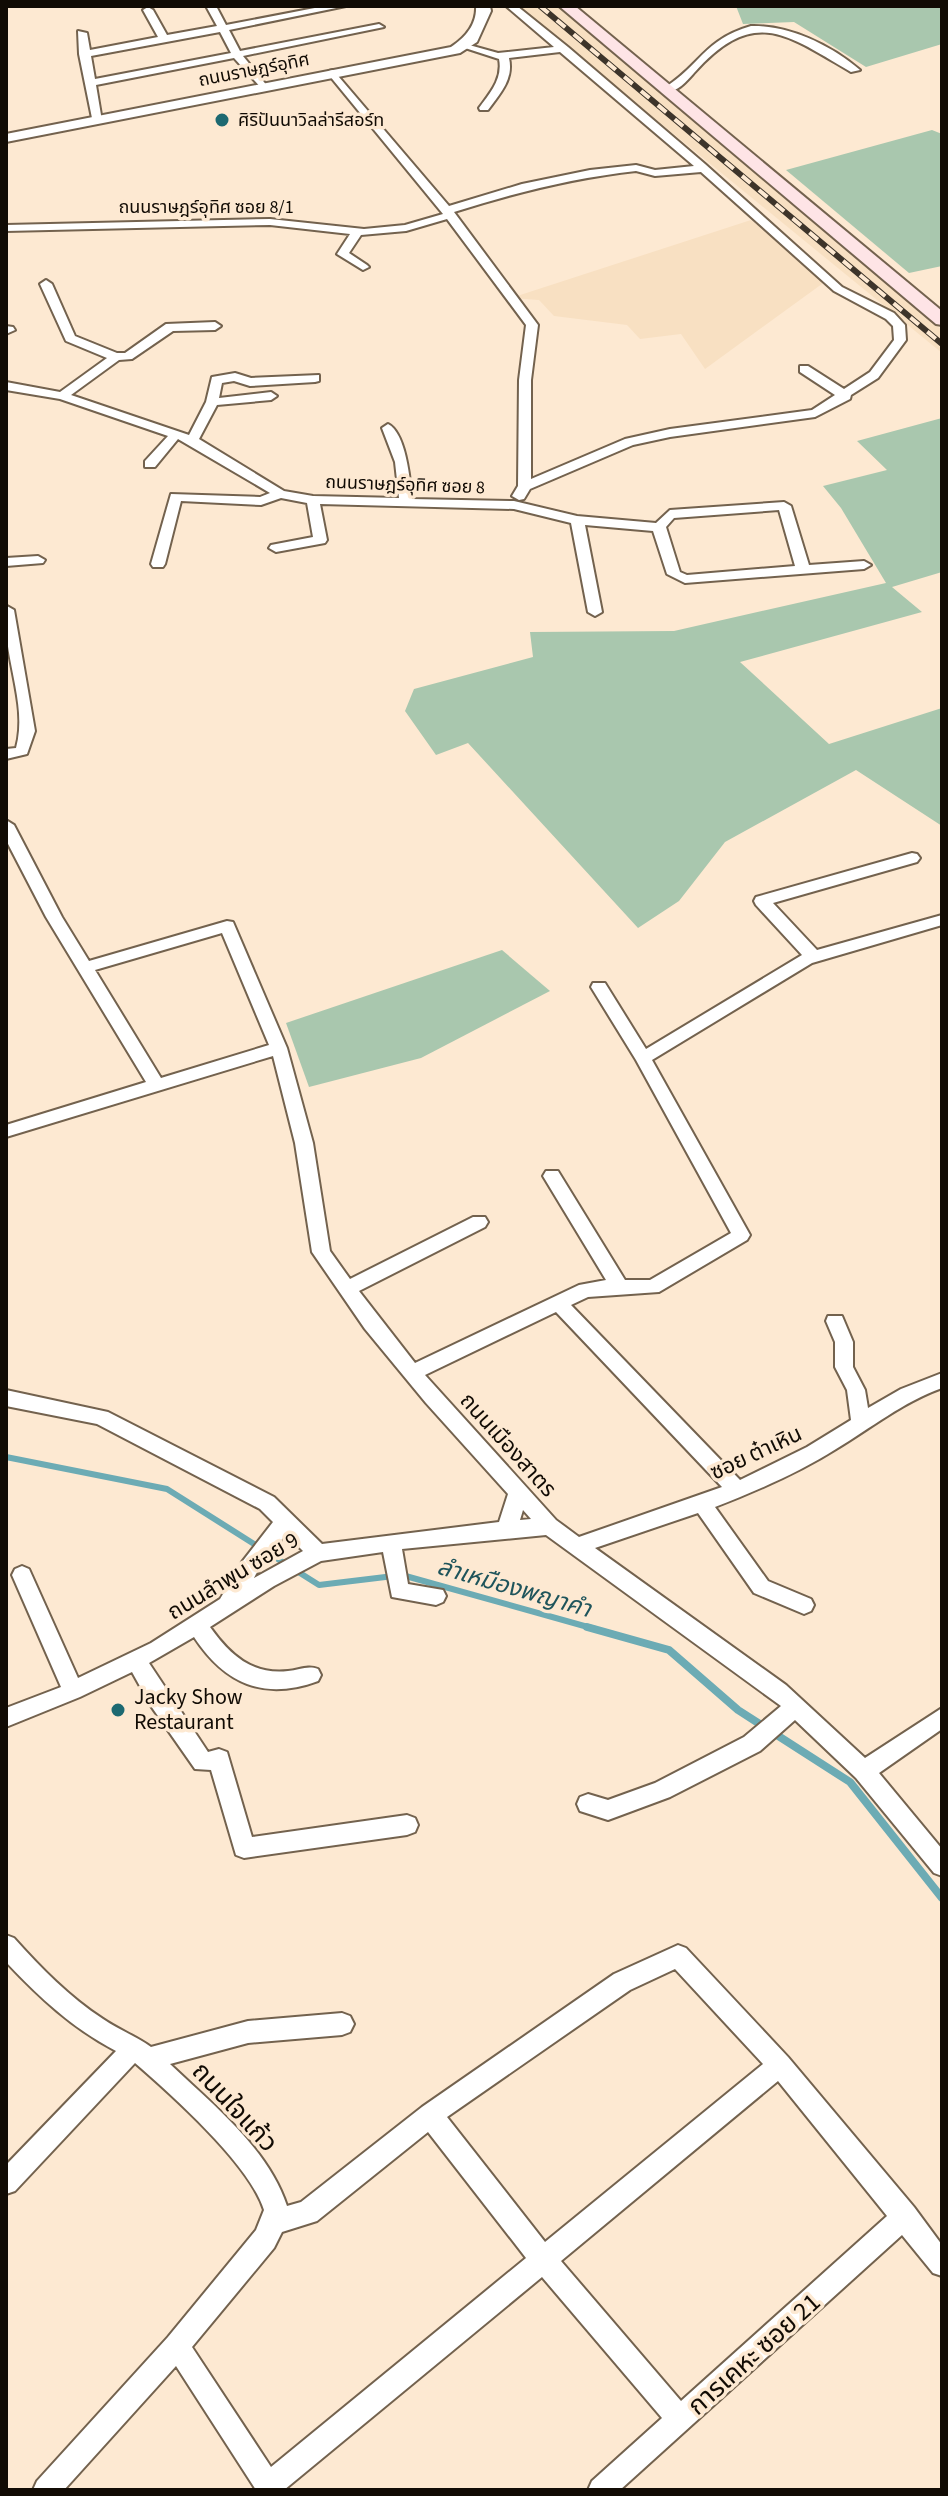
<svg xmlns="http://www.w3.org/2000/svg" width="948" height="2496" viewBox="0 0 948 2496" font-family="'Source Sans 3','Noto Sans Thai',sans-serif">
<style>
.built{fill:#f8e0c2}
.green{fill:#a9c7ae}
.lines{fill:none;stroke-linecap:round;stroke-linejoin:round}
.stream-far1{stroke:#6cabb4;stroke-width:6}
.stream{stroke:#6cabb4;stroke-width:8}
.minor-casing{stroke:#73624e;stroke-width:4}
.tertiary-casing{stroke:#73624e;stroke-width:4}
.secondary-casing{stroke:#73624e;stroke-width:4}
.minor{fill:#fff;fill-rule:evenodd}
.tertiary{fill:#fff;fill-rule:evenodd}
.secondary{fill:#fee4e6;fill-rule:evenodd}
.rail-casing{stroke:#3d342a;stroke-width:6}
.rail{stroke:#fde9d2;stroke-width:4;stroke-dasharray:11;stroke-linecap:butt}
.poi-dot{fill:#1d6971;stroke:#fde9d2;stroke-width:3}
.labels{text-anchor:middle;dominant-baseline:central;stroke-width:7;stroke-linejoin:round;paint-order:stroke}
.far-street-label{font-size:18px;fill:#110b04;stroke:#fde9d2}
.far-poi-label{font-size:18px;fill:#110b04;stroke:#fde9d2;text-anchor:start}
.street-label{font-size:22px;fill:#110b04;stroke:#fde9d2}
.poi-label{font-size:22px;fill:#110b04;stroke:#fde9d2;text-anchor:start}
.water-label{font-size:24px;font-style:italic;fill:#1e545b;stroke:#fde9d2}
.near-street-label{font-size:26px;fill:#110b04;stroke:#fde9d2}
</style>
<rect width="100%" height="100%" fill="#fde9d2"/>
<!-- built -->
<g class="built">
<path d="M517,6h40l385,324v23z"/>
<path d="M751,220l75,61 -121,88 -24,-35 -41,5 -13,-14 -73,-9 -15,-16 -28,-2z"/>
</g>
<!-- green -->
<g class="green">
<path d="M736,6l206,2v36l-76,23 -72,-45 -51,2z"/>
<path d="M932,130l10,4v132l-33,7 -123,-103z"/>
<path d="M942,418v154l-50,15 30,25 -182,50 89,82 113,-36v118l-86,-56 -131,72 -46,59 -41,27 -170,-185 -32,12 -31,-44 9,-22 119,-32 -3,-25 144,-1 212,-48 -45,-75 -18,-22 64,-16 -30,-29z"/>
<path d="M502,950l48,41 -129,67 -112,29 -23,-64z"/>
</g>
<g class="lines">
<!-- stream-far1 -->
<path class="stream-far1" d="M6,1457l161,32 152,96 83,-10 193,54"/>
<!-- stream -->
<path class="stream" d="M587,1627l82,23 69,60 112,72 92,116"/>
<!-- minor casing -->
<g class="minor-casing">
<g id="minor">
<path d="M206,6h10l10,19 99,-19h21l-117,24 11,21 139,-27 5,3 -141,29 25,31 -5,3 -29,-32 -138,27 6,36 -9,2 -14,-69 -1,-23 9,2 3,17 68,-13 -15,-27 5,-3 5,3 14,25 50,-9zM220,32l11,21 -136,26 -4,-23z"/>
<path d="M506,6h11l51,41 137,117 137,123 52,26 11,12 1,15 -28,38 -27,17 -1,4 -35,18 -145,20 -37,8 -103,44 -6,10 -5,1 -7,-4 6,-10 1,-106 7,-55 -79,-106 -41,12 -45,4 -12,18 18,12 2,2 -6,3 -26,-16 13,-20 -80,-9 -264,6v-6l264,-6 94,10 41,-4 38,-11 -114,-139v-4l4,-1 116,136 73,-22 68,-14 46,-5 19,5 39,-4 -134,-114 -51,6c5,21 -9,36 -21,52h-8l-1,-2c11,-15 24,-29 20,-49l-37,-12v-4l36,10 56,-6zM636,171l19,5 46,-4 133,119 52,28 7,7 1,14 -24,32 -26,17 -36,-23h-8v6l35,23 -23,15 -142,19 -45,10 -94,40v-99l7,-55 -84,-113c60,-19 119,-34 182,-41z"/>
<path d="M751,26c38,-1 80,19 109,44l-9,2c-65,-38 -97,-66 -157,1 -8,9 -17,20 -30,19v-4c36,-22 39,-48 87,-62z"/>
<path d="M46,280l6,4 23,52 42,17h8l41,-29 49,-2 6,4 -6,4 -42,1 -41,28 -13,1 -48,35 118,40 17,-33 6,-25 23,-4 16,5 68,-3v6l-4,1 -65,4 -16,-5 -12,2 -3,15 52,-6 6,4 -6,4 -54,5 -18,34 85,52 29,5 86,2 -4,-36 -13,-34 6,-4c18,9 22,56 24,75l102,2 63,15 79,7 14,-13 114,-8 7,4 18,59 55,-4 7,4 -7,4 -179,14 -18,-9 -14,-43 -68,-6 17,87 -7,4 -7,-4 -17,-89 -57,-14 -194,-5 7,36 -2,3 -49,9 -7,-4 2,-3 42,-8 -6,-34 -26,-5 -20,7 -80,-4 -16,63 -2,3h-10l-2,-3 20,-70 89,3 10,-4 -92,-54 -23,28h-10v-6l23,-25 -108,-37 -54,-9v-8l54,10 47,-34 -41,-17 -26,-57zM779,510l16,56 -108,9 -7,-3 -14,-45 8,-9z"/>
<path d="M6,326l7,1 2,3 -9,4z"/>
<path d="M38,556l7,4 -2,3 -37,3v-8z"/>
<path d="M7,606l7,4 21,121 -8,23 -21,5v-10l10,-1c13,-45 -16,-96 -9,-142z"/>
<path d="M6,820l8,5 48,92 27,44 138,-40 6,1 54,126 26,95 17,108 20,28 123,-62h12l3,5 -3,5 -126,64 56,72 164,-78 27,-5 -63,-104 3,-5h12l67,109h25l81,-47 -95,-173 -45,-73 2,-4h12l41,66 156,-94 -46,-50 -2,-4 2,-4 156,-44 5,1 3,4 -3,4 -144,41 44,47 125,-35v10l-130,38 -160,97 98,175 -3,5 -88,52 -71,5 -17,8 169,175 67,-33 44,-27 -4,-30 -12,-23v-25l-9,-21 2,-5h14l11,26v25l12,23 3,18 33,-19 41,-16v15c-39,14 -71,40 -106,61 -38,24 -80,42 -121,58l53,74 43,18 3,6 -3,6 -7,3 -50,-21 -56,-80 -103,35 191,137 79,73 77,-50v21l-63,44 63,76v27l-8,-3 -78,-95 -61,-58 -35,31 -90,46 -62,23 -28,-9 -3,-7 3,-7 8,-3 20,6 47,-17 89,-46 37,-31 -235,-171 -144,14 6,35 35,6 3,6 -3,6 -7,3 -44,-8 -9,-45 -62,9 -47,25 -64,41c20,28 42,48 78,44 11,-1 20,-6 30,-2l3,6 -3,6c-54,20 -93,3 -124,-44l-45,26 59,89 11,-3 8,3 25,85 155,-22 8,3 3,7 -3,7 -8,3 -163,23 -8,-3 -25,-85 -16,-1 -44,-63 -19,-34 -52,25 -74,30v-19l55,-21 -49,-112 3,-6 7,-3 7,3 49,109 73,-35 69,-44 22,-37 31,-40 -13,-13 -163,-85 -91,-18v-16l102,22 166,85 48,47 177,-22 9,-28 -82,-91 -61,-74 -53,-77 -17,-109 -22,-87 -267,81v-12l140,-43 -100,-165 -40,-77zM222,933l47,112 -108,33 -66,-108zM556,1312l166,175 -143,50 -23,-17 -131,-145zM523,1510l8,9 -11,1zM286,1534l17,17 -49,27 2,-4z"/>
<path d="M6,1935l8,3c27,30 55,59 89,81 16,11 33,17 48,28l97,-26 94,-8 8,3 4,8 -4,8 -8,3 -94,8 -78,21c43,41 98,84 117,142l14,-4 121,-95 192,-133 64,-29 8,3 102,109 126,150 28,38v31l-9,-3 -31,-38 -282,255h-32l4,-9 70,-63 -120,-141 -258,213h-28l-80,-124 -112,124h-31l4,-9 131,-144 88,-107 8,-20c-14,-45 -92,-115 -129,-147l-120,128 -9,3v-29l110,-114c-44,-23 -77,-54 -110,-89zM675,1969l88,95 -218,178 -98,-125 183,-127zM778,2081l109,135 -206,185 -120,-140zM428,2132l98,126 -255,209 -79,-120 82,-99 8,-16 35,-11z"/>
</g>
</g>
<!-- tertiary casing -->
<g class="tertiary-casing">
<path id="tertiary" d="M476,6h14l1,5 -14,31 -17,11 -454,89v-8l445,-87c15,-10 26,-23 25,-41z"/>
</g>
<!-- secondary casing -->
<g class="secondary-casing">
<path id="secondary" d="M559,6h16l367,305v14l-6,-1z"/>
</g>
<!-- minor -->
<use href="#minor" class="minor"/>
<!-- tertiary -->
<use href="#tertiary" class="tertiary"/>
<!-- secondary -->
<use href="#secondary" class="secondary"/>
<!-- rail casing -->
<g class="rail-casing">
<path id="rail" d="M540,6l402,338"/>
</g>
<!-- rail -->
<use href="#rail" class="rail"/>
</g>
<!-- markers -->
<g class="poi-dot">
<circle cx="222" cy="120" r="8"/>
<circle cx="118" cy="1710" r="8"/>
</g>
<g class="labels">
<!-- far-street labels -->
<g class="far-street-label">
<text transform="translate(254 70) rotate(-11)">ถนนราษฎร์อุทิศ</text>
<text x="206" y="207">ถนนราษฎร์อุทิศ ซอย 8/1</text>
<text transform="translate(405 485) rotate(2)">ถนนราษฎร์อุทิศ ซอย 8</text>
</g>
<!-- far-poi labels -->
<g class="far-poi-label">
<text x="238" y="120">ศิริปันนาวิลล่ารีสอร์ท</text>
</g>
<!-- street labels -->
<g class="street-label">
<text transform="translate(508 1445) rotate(48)">ถนนเมืองสาตร</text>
<text transform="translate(756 1453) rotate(-25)">ซอย ต๋าเหิน</text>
<text transform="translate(233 1576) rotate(-31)">ถนนลำพูน ซอย 9</text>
</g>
<!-- poi labels -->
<g class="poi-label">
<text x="134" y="1697">Jacky Show<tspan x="134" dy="25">Restaurant</tspan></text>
</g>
<!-- water labels -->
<g class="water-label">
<text transform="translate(514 1588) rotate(16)">ลำเหมืองพญาคำ</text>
</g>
<!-- near-street labels -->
<g class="near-street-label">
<text transform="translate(235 2107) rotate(47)">ถนนใจแก้ว</text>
<text transform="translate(754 2354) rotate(-42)">การเคหะ ซอย 21</text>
</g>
</g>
<!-- border -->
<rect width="948" height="2496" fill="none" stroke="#110b04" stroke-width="16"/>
</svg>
